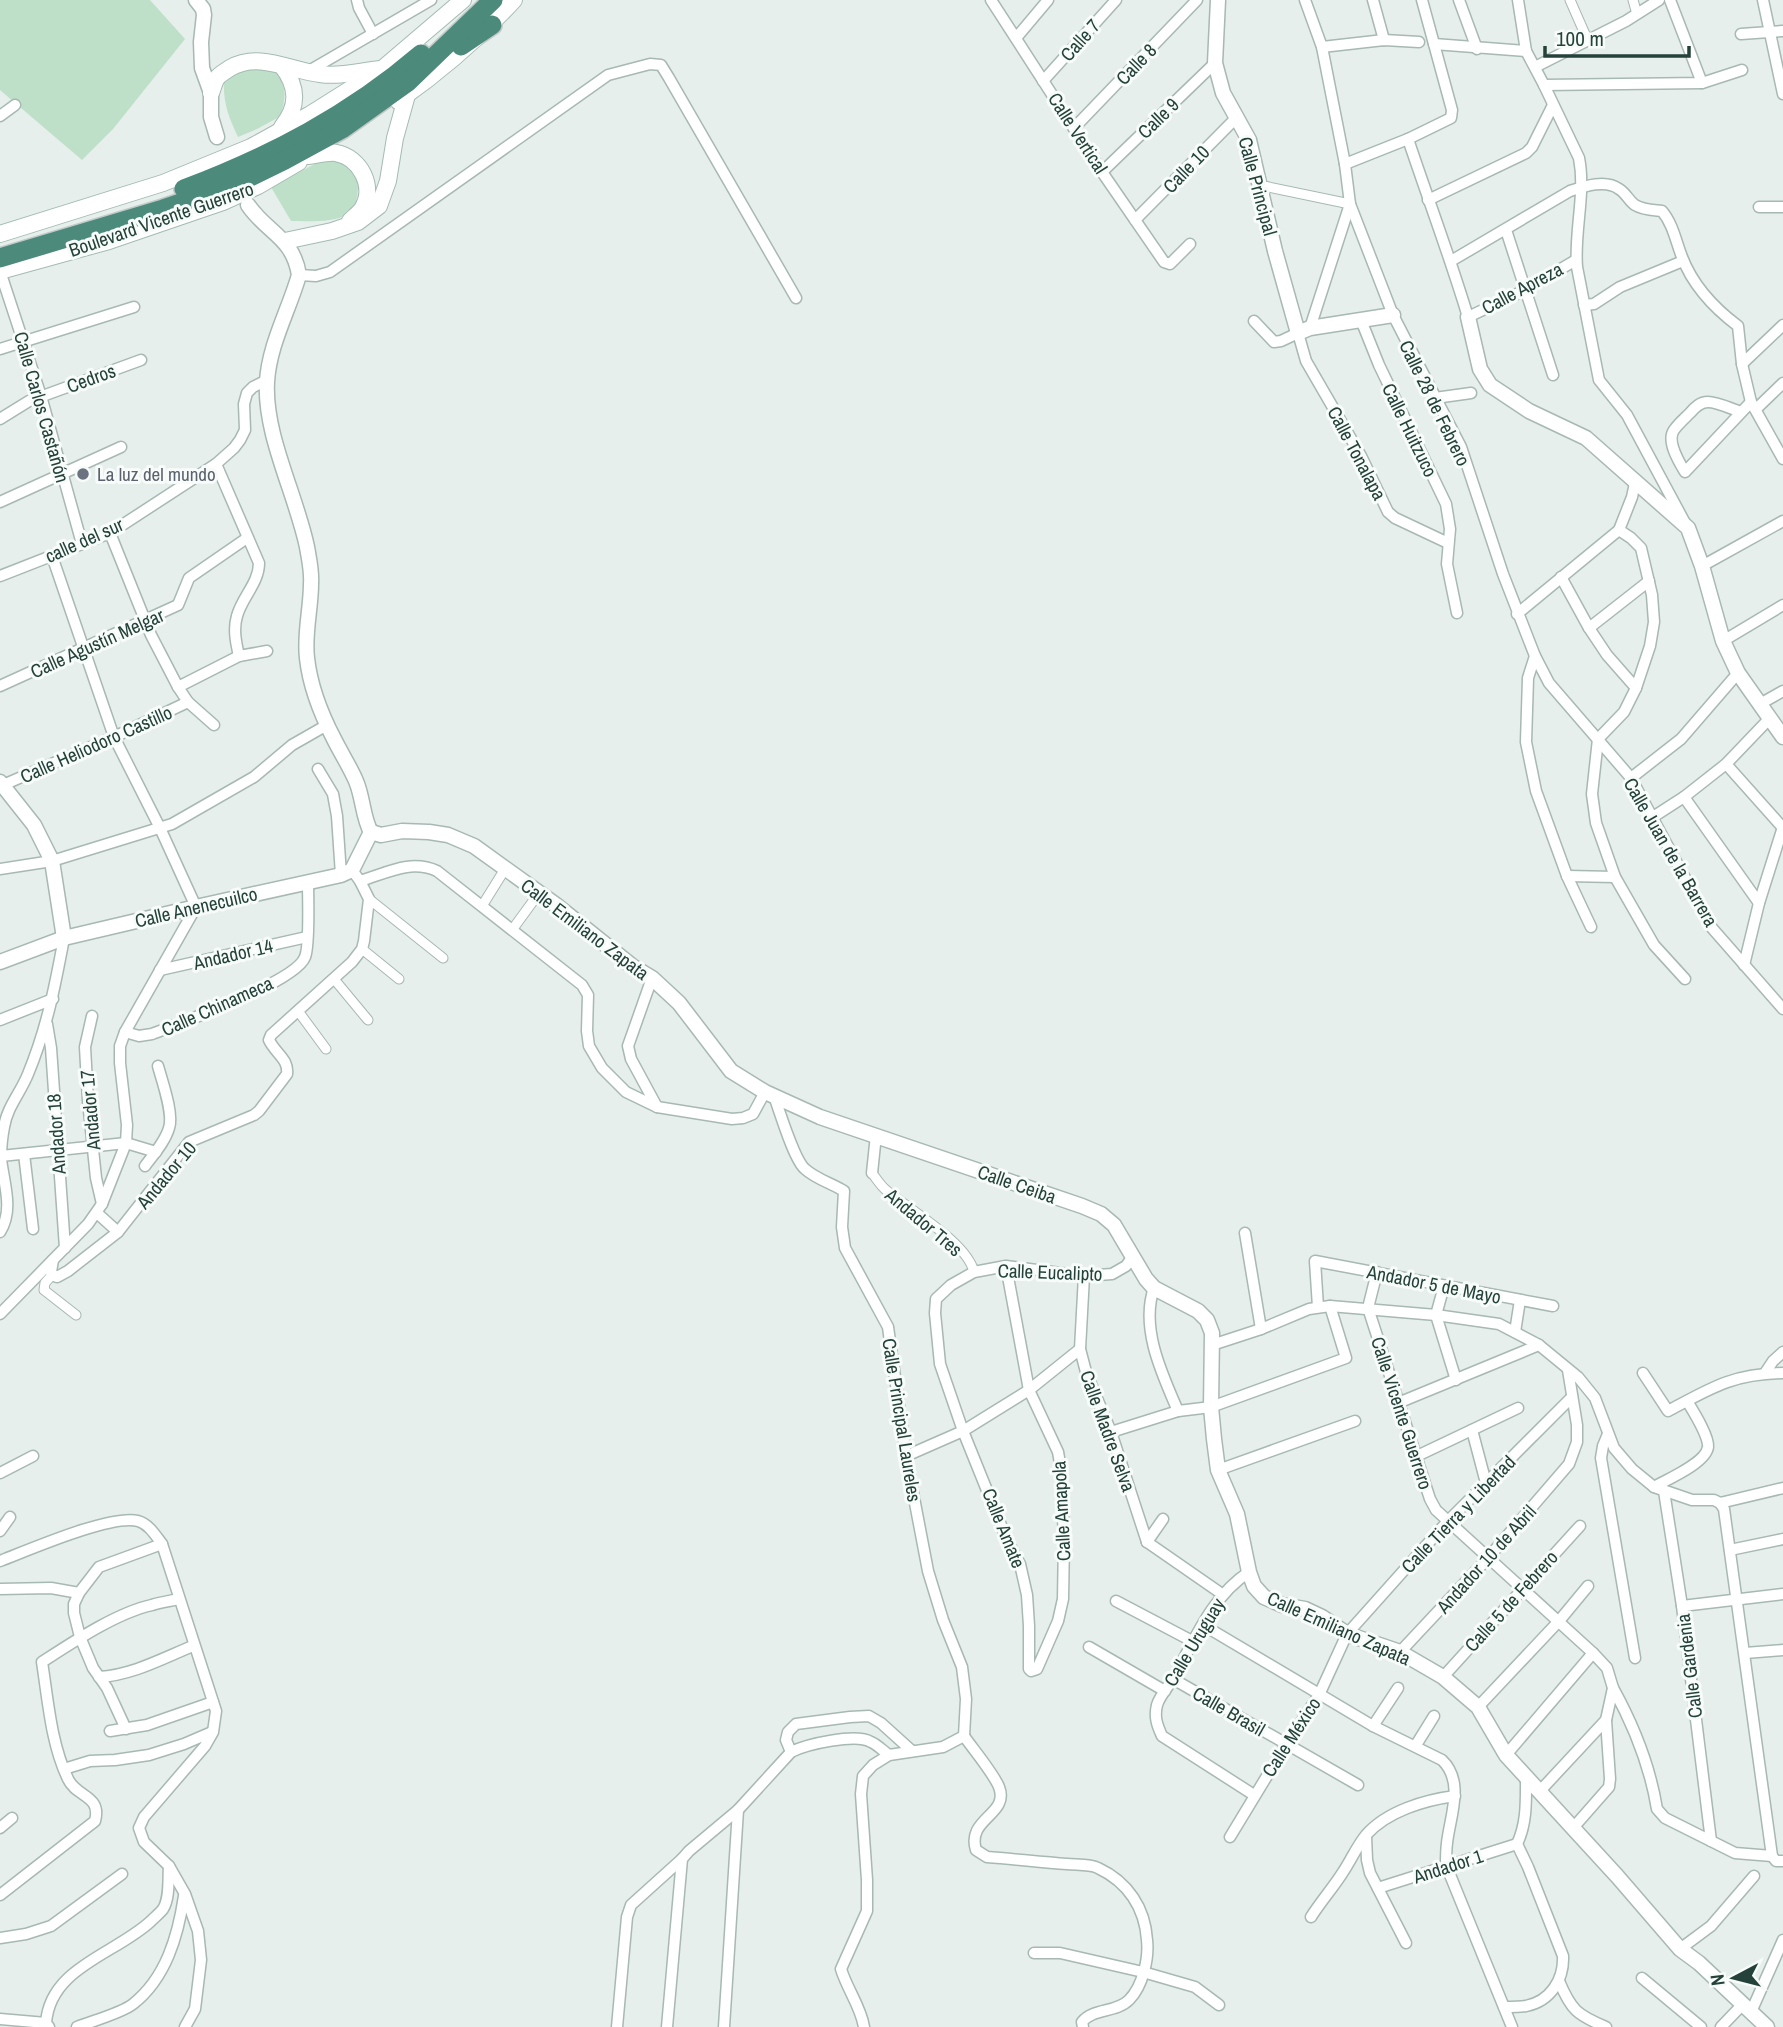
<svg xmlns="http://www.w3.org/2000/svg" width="1783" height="2027" viewBox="0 0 1783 2027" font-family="'Archivo Narrow',sans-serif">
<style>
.green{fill:#bfe0c8}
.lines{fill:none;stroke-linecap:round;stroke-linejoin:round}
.pedestrian-casing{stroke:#a8b8b2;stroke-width:11}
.minor-casing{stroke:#a8b8b2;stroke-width:13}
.tertiary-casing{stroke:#a8b8b2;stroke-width:17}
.secondary-casing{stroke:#a4bbb3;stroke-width:18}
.trunk-casing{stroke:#c2cac8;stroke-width:22}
.pedestrian{stroke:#fff;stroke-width:9}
.minor{stroke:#fff;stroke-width:10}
.tertiary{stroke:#fff;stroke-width:14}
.secondary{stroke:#fff;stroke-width:16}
.trunk{stroke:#4c8a7c;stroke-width:19}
.worship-dot{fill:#6b7280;stroke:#f7fbf9;stroke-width:2.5}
.labels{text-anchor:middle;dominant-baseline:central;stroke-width:6;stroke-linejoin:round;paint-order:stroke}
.street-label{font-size:19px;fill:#24423a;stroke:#f7fbf9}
.worship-label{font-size:19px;fill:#5b616d;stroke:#f7fbf9;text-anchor:start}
</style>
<rect width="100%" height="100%" fill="#e6efeb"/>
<!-- green -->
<g class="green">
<path d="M0,0h150l35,39 -72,90 -31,31 -82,-70z"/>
<path d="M271,68c17,16 15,26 10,48l-24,13 -19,8c-9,-19 -15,-34 -14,-55l12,-12z"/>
<path d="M324,159c9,0 18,1 26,7 12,12 10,40 -4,49 -13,8 -40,6 -55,6l-20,-34z"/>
</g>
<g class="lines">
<!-- pedestrian casing -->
<g class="pedestrian-casing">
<g id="pedestrian">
<path d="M1570,0l18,41"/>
<path d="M1633,0l4,14"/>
<path d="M1259,185l91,19"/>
<path d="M369,899l74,59"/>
<path d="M482,906l23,-37"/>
<path d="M512,930l27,-37"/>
<path d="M362,949l37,30"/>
<path d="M334,979l34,41"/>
<path d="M298,1011l28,38"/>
<path d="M872,1173c4,5 8,12 14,17 23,20 81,52 88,82"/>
<path d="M52,1275l-7,8 -1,7 32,25"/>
</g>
</g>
<!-- minor casing -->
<g class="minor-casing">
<g id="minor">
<path d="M357,0l2,8 14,26"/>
<path d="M991,0l111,172 62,90 6,2 20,-20"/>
<path d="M1305,0l17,47 23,117 5,40 43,111 68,132 42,127 32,82 14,27 82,95 81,150 71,81"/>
<path d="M1373,0l11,40"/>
<path d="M1459,0l18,49"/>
<path d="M1518,0l8,51 18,34 35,73c7,36 -5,73 -2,109l22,113 28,35 57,106"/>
<path d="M1670,0l32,83"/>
<path d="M1763,0l20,94"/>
<path d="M1741,34l42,-3"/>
<path d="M1016,38l32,-38"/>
<path d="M1434,44l92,7"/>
<path d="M1322,47l62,-7 35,2"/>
<path d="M1535,67l91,-46 33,-21"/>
<path d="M307,72l124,-72"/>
<path d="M1043,81l73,-81"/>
<path d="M1544,85l158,-2 40,-13"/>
<path d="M0,116l15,-11"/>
<path d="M1074,128l123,-128"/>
<path d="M1408,139c20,60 42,118 60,178l57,-27 51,-30"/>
<path d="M1345,164l63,-25 43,-21 1,-8 -30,-110"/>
<path d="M1102,172l113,-109"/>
<path d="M1428,200l98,-47 6,-6 21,-42"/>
<path d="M1759,207h24"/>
<path d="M1135,220l101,-102"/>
<path d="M1506,230l47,145"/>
<path d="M1451,261l119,-70c15,-5 36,-12 49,-2 7,4 10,12 16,16 8,5 19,5 27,6 11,13 14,31 20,46 11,29 32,51 56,69l4,38 9,38 32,57"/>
<path d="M0,271l41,125 41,148"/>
<path d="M299,275l17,1 14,-4 278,-197 42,-11 11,1 8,13 127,220"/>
<path d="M1584,305l10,-1 26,-17 63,-26"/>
<path d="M1361,320l18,45 67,139 4,25 -3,35 10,49"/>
<path d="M1254,321l20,21 7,-1 17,-8 8,28 55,95 27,56 7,6 53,25"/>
<path d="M1310,328l40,-124"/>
<path d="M0,349l134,-42"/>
<path d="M1742,364l41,-39"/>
<path d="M1435,398l36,-5"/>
<path d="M1756,409l27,-26"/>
<path d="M1741,412c-10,-3 -23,-10 -33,-10 -8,0 -13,5 -18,11 -5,5 -12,11 -16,17 -8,11 5,32 11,42l66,-70"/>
<path d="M0,419l29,-18 112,-41"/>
<path d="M216,464l43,99c0,20 -17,34 -22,53 -4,13 -1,27 2,40"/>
<path d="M0,502l121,-55"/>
<path d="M110,533l41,102 27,52 10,15 26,23"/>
<path d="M1702,566l81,-45"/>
<path d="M0,576l110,-43 106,-69 18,-16 6,-8 5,-10 -1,-26 3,-11 6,-6 14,-7"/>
<path d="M1561,577l28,51 18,27 29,33"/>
<path d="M1517,614l102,-84 13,-33 3,-14"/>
<path d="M1589,628l60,-47"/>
<path d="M1723,641l60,-36"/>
<path d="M1535,656l-7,22 -2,64 10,49 31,85 24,51"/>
<path d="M0,686l178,-81 11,-27 58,-40"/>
<path d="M178,687l61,-31 28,-5"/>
<path d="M1760,704l23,-13"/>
<path d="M1598,739l-6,55 4,29 19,54 39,68 31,34"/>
<path d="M1598,739l26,-27 12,-24 14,-42 4,-24 -2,-27 -11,-47 -10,-10 -12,-8"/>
<path d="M1726,764l57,64"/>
<path d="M318,769l15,25 4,22 4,59"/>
<path d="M1631,778l50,-39 57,-66"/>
<path d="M3,785l111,-48 74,-35"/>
<path d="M1684,797l75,106"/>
<path d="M1653,817l31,-20 42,-33 44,-46"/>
<path d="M0,869l52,-8 120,-37 82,-47 38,-32 35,-20"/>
<path d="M1567,876l48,1"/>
<path d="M360,881c27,-8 50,-22 77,-10l145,114 6,10 -1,36 2,15 13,22 24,24 31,15 75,12 11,-1 10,-4 12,-22"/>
<path d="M1744,965l15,-62 24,-76"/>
<path d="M160,970l147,-33"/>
<path d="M652,978l-24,68 3,13 26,48"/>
<path d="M92,1016l-7,31 3,54 8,77 6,26"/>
<path d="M0,1020l53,-21"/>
<path d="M47,1024l4,24 14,200"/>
<path d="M125,1032l14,4 13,-2c28,-11 144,-52 153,-77 5,-12 3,-58 3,-75"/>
<path d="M774,1096c6,16 20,64 31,73 11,10 26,14 39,22l-2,36 3,21 43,79 18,129 22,115 15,49 19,47 4,32 -2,37"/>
<path d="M24,1154l9,75"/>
<path d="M1,1156l125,-13 30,9"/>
<path d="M145,1166c8,-11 20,-24 24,-38 5,-14 -7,-47 -11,-62"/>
<path d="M872,1173l4,-38"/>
<path d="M97,1213l21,19"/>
<path d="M0,1232c14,-22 4,-48 1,-73 0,-10 1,-22 3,-32 3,-20 17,-35 24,-53 19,-46 27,-88 36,-136"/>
<path d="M1245,1233l16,96"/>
<path d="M53,1260l-2,12 1,3 5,2 11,-6 50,-39 71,-90 65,-27 5,-4 28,-37c2,-15 -12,-21 -18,-34l2,-5 81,-73 10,-13 2,-8 5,-42 -9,-18 -8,-11"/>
<path d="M1006,1266l23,124 29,62 3,17 3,71 -1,59 -5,22 -21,48 -6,2 -2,-2v-43l-2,-31 -7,-31 -13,-24 -44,-109 -23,-67 -5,-51 1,-14 15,-14 23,-13 32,-6 78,10 28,-2 14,-8 7,-10"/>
<path d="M1377,1272l-9,36 62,191 6,11 157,143 14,15 6,20 -7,32 4,59 -1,8 -36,41"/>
<path d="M1084,1276l-4,73 6,23 25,60 36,110"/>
<path d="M1444,1286l-8,29 20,65"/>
<path d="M1154,1288c-14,40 8,86 24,123"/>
<path d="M1318,1307l-3,-46 238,45"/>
<path d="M0,1314l88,-90 14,-20 24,-61 1,-18 -7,-62v-17l5,-14 71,-125 -36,-79 -46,-91 -62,-181"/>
<path d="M1515,1332l5,-32"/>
<path d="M1212,1345l49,-16 48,-20 21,-3 106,9 63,9 40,21 39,32 17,21 19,50 18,21 22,18 38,13h22l6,3 63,-15"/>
<path d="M1643,1373l25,38c43,-23 64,-37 115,-38"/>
<path d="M1765,1373l8,-12 10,-9"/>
<path d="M1398,1403l141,-58"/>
<path d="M1472,1430l14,53"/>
<path d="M1111,1432l67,-21 33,-4 135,-49 -16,-52"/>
<path d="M1608,1434l-5,12 -2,12 34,200"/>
<path d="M906,1456l57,-25 66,-41 51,-41"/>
<path d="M1417,1456l101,-48"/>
<path d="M1218,1470l137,-49"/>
<path d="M0,1473l33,-17"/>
<path d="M1654,1487c14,-8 52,-24 54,-40 1,-11 -15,-36 -21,-46"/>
<path d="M1664,1491l18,115 29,235"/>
<path d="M1720,1503l4,6 48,347 4,5h7"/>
<path d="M0,1531l10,-14"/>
<path d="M1147,1542l75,52"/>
<path d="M1147,1542l16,-23"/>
<path d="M1730,1550l53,-11"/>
<path d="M0,1561c29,-11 111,-47 138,-40 11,3 18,15 24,23l54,167 -3,21 -8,14 -61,71 -5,11 5,14 25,24 16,28 13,37 3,29 -6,49 -10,18"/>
<path d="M1249,1572c-37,24 -54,67 -75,105 -5,9 -14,18 -17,28 -3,12 0,20 5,31l92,59"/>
<path d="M0,1589l51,-1 28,5"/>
<path d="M1116,1601l76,40"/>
<path d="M1682,1606l101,-12"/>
<path d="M1203,1625l170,101 69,34c23,22 8,56 5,83 -1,8 -1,15 -1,22l66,162"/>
<path d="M1089,1647l76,44"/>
<path d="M1400,1652l88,-94 81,-94 8,-22v-17l-9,-55"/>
<path d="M1745,1653l38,-3"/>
<path d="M99,1677c34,-2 64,-19 94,-31"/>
<path d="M1443,1677l137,-151"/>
<path d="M1173,1679l185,106"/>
<path d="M1613,1688c21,38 37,78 44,121l8,9 70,35 37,3"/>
<path d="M1478,1707l81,-86 29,-35"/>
<path d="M1373,1726l25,-38"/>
<path d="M126,1729l-19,-41 -14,-20 -13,-31 -6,-24v-9l5,-11 20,-26 63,-23"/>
<path d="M110,1731l37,-6 66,-23"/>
<path d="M964,1736c9,13 30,38 35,51 11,28 -33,31 -23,63l11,7c27,2 53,5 80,7 10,1 23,0 31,4 30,14 47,40 49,72 2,18 -4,46 -18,60 -13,13 -36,8 -47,22l1,5"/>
<path d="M1416,1745l18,-29"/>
<path d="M791,1752l-5,-12 2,-8 8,-8 54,-7 19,-1 12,7 31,28"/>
<path d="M1506,1755l87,-102"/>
<path d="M64,1769l26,-8 25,-1 34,-5 35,-11 28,-12"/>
<path d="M1539,1792l67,-72"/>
<path d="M0,1828l12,-10"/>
<path d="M1366,1836l1,24 3,13 36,70"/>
<path d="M1230,1837l57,-94 32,-48 28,-61 101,-113 124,-124"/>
<path d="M1378,1888l139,-44"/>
<path d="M0,1895l95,-74c7,-26 -19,-24 -27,-42 -17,-35 -20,-79 -26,-117 31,-20 74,-49 110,-57 9,-3 18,-4 27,-6"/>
<path d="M1311,1917c10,-16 22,-29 32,-45 8,-12 14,-26 23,-37 21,-24 59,-35 89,-39"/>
<path d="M0,1938l26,-4 25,-8 71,-52"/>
<path d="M1680,1949l31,-23 43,-50"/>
<path d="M1034,1953h26l83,19 52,15 24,18"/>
<path d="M1642,1978l59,49"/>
<path d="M1559,1981c12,29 18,34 47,46"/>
<path d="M1504,2007c7,0 15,0 22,-1 25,-5 38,-27 37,-50l-35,-89 -11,-23c10,-21 9,-43 9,-66"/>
<path d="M1751,2012l32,-72"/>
<path d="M0,2019l46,4"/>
<path d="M49,2027l-3,-4c4,-56 70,-69 105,-102 4,-4 9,-8 12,-12 7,-11 5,-30 6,-43"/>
<path d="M77,2027c15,-6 45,-14 56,-23 33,-26 45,-68 51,-108"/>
<path d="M617,2027l10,-110 4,-12 51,-46"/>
<path d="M667,2027l15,-168 7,-8 49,-41 53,-58c16,-8 65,-19 80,-10 7,3 12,9 18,13"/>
<path d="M724,2027l14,-217"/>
<path d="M864,2027c-3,-20 -17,-38 -23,-58l26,-58v-31l-6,-86 2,-18 10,-11 16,-10 54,-8 21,-11"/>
<path d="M1721,2027l22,-23"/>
</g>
</g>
<!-- tertiary casing -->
<g class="tertiary-casing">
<g id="tertiary">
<path d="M196,0l7,9 1,6 -3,27 1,26 9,25v24l6,20"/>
<path d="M1218,0l-3,63 8,30 26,47 26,111 23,82 12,-5 83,-13"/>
<path d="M248,205c19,28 45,32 51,70 -10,35 -30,70 -32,107 -3,53 29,112 40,165 2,12 5,24 4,37 0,24 -7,50 -4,74 3,28 14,56 27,81 7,14 16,28 22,42 7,16 7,38 15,51"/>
<path d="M1468,317l12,52 10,16 39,26 57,27 102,90 14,38 21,75 15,32 45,64"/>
<path d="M0,782l34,43 18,36 12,77"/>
<path d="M371,832l10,3 21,-4 27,1 19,3 26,11 82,59 76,61 20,12 27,25 52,68 34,21 55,25 262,89 19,8 13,11 32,54 8,9 44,23 9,9 5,13 -1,74 3,32 4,31 19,44 12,58 5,14 10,11 18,8 23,4 17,8 25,17 53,18 43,25 35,30 28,48 111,121 63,73 19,14 68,64"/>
<path d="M0,962l64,-24 132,-31 145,-32 11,-5 19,-38"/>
</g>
</g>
<!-- secondary casing -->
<g class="secondary-casing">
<g id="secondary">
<path d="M211,93c2,-4 3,-11 6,-15 3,-4 9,-7 13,-10 29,-17 61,3 90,6 20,3 40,-3 60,-5"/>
<path d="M398,101c43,-30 81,-63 116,-101"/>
<path d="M282,127c17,-21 16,-40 0,-61"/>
<path d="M308,156c9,-1 19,-4 28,-3 24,4 40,34 26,56 -3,4 -8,8 -12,12"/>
<path d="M0,234l163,-51 88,-36 58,-32 73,-46 81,-69"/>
<path d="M285,241l47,-10 26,-9 21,-16 9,-25 7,-43 12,-43"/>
<path d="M0,271l109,-30 114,-39 35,-16 41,-24"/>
</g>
</g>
<!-- trunk casing -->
<g class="trunk-casing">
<g id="trunk">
<path d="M461,46l31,-21"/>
<path d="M184,189c87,-33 166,-74 237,-135"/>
<path d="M0,258l163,-49 71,-24 51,-25 57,-31 66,-47 85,-82"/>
</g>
</g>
<!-- pedestrian -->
<use href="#pedestrian" class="pedestrian"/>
<!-- minor -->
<use href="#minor" class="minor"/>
<!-- tertiary -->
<use href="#tertiary" class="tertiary"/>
<!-- secondary -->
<use href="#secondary" class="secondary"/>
<!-- trunk -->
<use href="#trunk" class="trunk"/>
</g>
<!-- markers -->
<circle class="worship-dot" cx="83" cy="474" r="7"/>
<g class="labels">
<!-- street labels -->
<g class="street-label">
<text transform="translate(1080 40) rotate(-48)">Calle 7</text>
<text transform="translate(1136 64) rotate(-46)">Calle 8</text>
<text transform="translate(1158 118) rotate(-44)">Calle 9</text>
<text transform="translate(1078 133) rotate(57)">Calle Vertical</text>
<text transform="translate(1186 169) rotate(-46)">Calle 10</text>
<text transform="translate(1258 186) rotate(75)">Calle Principal</text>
<text transform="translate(161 219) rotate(-19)">Boulevard Vicente Guerrero</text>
<text transform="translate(1522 288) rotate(-28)">Calle Apreza</text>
<text transform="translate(91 378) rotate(-20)">Cedros</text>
<text transform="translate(1435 403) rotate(64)">Calle 28 de Febrero</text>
<text transform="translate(42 407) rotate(74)">Calle Carlos Castañón</text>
<text transform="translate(1410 430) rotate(64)">Calle Huitzuco</text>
<text transform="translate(1357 453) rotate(62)">Calle Tonalapa</text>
<text transform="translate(84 540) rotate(-24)">calle del sur</text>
<text transform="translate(97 643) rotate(-24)">Calle Agustín Melgar</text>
<text transform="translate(96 744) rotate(-24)">Calle Heliodoro Castillo</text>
<text transform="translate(1671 852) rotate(60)">Calle Juan de la Barrera</text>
<text transform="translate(196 907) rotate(-13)">Calle Anenecuilco</text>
<text transform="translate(585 929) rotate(37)">Calle Emiliano Zapata</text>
<text transform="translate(233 954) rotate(-13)">Andador 14</text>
<text transform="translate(217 1006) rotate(-24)">Calle Chinameca</text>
<text transform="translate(90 1110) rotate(-95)">Andador 17</text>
<text transform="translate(56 1134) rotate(-94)">Andador 18</text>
<text transform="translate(166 1175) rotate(-50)">Andador 10</text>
<text transform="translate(1017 1184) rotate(19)">Calle Ceiba</text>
<text transform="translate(924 1222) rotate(40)">Andador Tres</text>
<text transform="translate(1050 1272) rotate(2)">Calle Eucalipto</text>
<text transform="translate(1434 1284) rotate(11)">Andador 5 de Mayo</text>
<text transform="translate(1402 1413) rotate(72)">Calle Vicente Guerrero</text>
<text transform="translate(902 1420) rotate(81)">Calle Principal Laureles</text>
<text transform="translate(1108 1431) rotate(70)">Calle Madre Selva</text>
<text transform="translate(1061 1511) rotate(-93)">Calle Amapola</text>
<text transform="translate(1458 1514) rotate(-46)">Calle Tierra y Libertad</text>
<text transform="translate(1004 1528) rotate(68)">Calle Amate</text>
<text transform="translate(1486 1559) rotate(-48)">Andador 10 de Abril</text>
<text transform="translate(1511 1601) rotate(-48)">Calle 5 de Febrero</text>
<text transform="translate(1339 1628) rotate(24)">Calle Emiliano Zapata</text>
<text transform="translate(1194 1642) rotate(-59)">Calle Uruguay</text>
<text transform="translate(1689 1666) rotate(-97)">Calle Gardenia</text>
<text transform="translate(1229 1711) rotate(30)">Calle Brasil</text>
<text transform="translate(1291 1737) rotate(-57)">Calle México</text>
<text transform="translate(1448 1866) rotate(-18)">Andador 1</text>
</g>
<!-- worship labels -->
<g class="worship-label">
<text x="97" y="474">La luz del mundo</text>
</g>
</g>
<!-- north arrow -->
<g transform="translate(1734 1978) rotate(263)" stroke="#f7fbf9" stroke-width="5" paint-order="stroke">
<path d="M0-5L12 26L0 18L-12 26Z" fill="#24423a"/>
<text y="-10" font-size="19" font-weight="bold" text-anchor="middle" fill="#24423a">N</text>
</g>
<!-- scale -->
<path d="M1545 46v10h144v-10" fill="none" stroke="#24423a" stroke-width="3.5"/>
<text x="1556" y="46" font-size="21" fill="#24423a" stroke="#f7fbf9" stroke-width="5" paint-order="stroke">100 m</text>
</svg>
